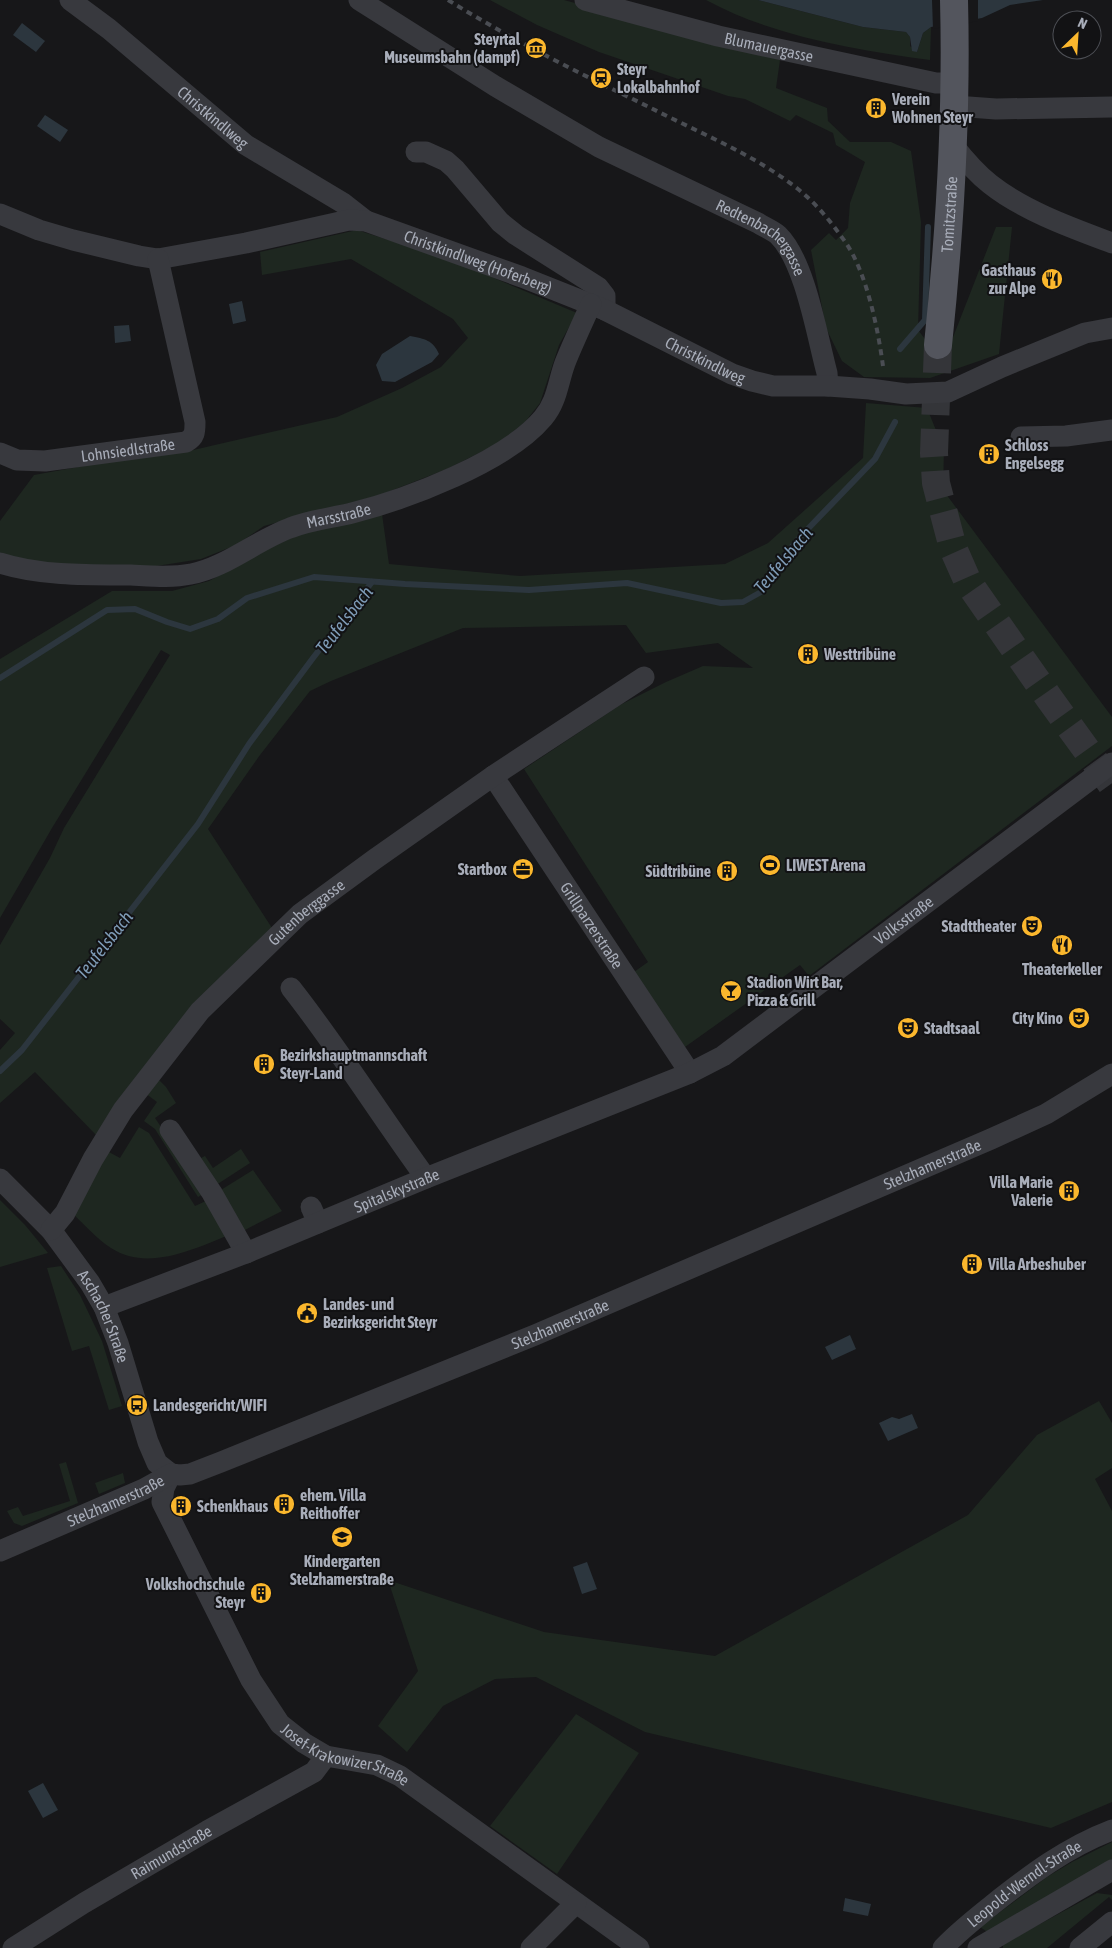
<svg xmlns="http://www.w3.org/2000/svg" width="1112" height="1948" viewBox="0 0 1112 1948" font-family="'Asap Condensed',sans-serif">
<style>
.green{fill:#1e2720}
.water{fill:#2c363e}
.pier{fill:#171719}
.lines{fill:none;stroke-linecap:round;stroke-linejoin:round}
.stream{stroke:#2c363e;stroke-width:6}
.major-tunnel{stroke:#343539;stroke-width:28;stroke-dasharray:28 14;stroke-linecap:butt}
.minor{stroke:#38393e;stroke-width:21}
.major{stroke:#53555d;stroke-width:28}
.rail{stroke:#4a4d53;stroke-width:4;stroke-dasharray:6 5;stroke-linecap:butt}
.labels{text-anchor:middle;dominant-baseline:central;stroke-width:4;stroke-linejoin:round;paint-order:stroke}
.poi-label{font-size:16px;font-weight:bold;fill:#a8adb9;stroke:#121214;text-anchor:start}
.street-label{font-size:16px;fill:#a8adb9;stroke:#121214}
.water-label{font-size:18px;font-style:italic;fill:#7e9bb6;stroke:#121214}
</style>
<rect width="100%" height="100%" fill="#171719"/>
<!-- green -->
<g class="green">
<path d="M490,0h74l216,60 -4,28 51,20 1,13 22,21h41l20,9 10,71 -3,108 7,9 25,6 46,-118h16l-13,127 -69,24 -66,-1 -22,-16 -16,-33 -15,-78 18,-17 7,7 12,-12 2,-25 15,-41 -29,-17 -3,-12 -37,-18 -6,6 -45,-22 -17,-3 -129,-44 -62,-27z"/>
<path d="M706,0h52l105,27 43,5 4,5v9l7,6 6,-19 8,-6 -1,33c-74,-10 -158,-24 -224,-60z"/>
<path d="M357,230l92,29 128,54 -18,32 -19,58 -15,19 -26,21 -52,26 -67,26 -116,31 -28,19 -35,14 -57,9 -96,-3 -48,-9v-35l34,-46 55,-10 100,-14 148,-34 65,-29 39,-21 27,-29 -15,-19 -102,-60 -89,16 -2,-23z"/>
<path d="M866,403l61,5 17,42 -1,40 169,227v29l-303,230 -9,-11 -115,82 -51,-75 14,-10 -124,-193 96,-64 46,-23 37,-16 50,2 -35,-25 -72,10 -20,-28 -163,3 -132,53 -21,10 -50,64 -52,74 64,99 -175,208 -62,-64 -35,31v-53l15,-17 -15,-14v-74l50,-87 14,-30 106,-173 -9,-5 -109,178 -52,90v-259l112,-68h60l37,-10 50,-28 45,-21 78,-18 7,50 131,12 205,-12 43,-21 95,-85z"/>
<path d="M155,1076l11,11 10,16 -21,15 50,75 -7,4 -43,-68 -11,-8 13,-19 -12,-9z"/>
<path d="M139,1127l10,6 46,73 13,-6 21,35c-35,14 -82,37 -118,13 -14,-9 -26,-23 -38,-34l34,-63 13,7z"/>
<path d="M241,1149l9,14 -37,24 -18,-26 10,-5 8,12z"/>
<path d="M253,1170l29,41 -41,21 -25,-39z"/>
<path d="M0,1200l25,25 23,28 -48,14z"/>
<path d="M61,1266l19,29 22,46 20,65 -13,4 -20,-64 -17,5 -25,-83z"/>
<path d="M1099,1401l13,22v45l-17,11 17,32v291l-61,26 -406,-96 -109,-55 -41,2 -52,27 -36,46 -29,-26 40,-55 -30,-91 156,52 171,24 253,-141 69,-80z"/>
<path d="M66,1462l12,41 -56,23 -8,-3 -7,-12 11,-4 5,9 47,-15 -11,-37z"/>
<path d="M123,1473l2,10 -26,11 -4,-11z"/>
<path d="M576,1714l63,39 -82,121 -67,-48z"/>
<path d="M1112,1842v19l-123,72 -9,-6 67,-50 25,-15z"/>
<path d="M1097,1893l15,2v5l-3,-3 -62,51h-44v-4z"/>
</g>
<!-- water -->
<g class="water">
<path d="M758,0h285l-33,5 -28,13 -51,9 -8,6 -6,19 -5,-1 -2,-14 -4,-5 -43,-5z"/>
<path d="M22,23l23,18 -9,11 -23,-17z"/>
<path d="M45,115l23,15 -8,12 -23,-16z"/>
<path d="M242,301l4,20 -13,3 -4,-20z"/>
<path d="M129,325l2,16 -16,2 -1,-17z"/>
<path d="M410,336c15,3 23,4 29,18l-7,8 -37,20 -13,-1 -6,-16 6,-11z"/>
<path d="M850,1335l6,14 -24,11 -7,-13z"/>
<path d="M912,1414l6,14 -30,13 -9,-18 13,-6 7,2z"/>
<path d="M587,1562l10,27 -15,5 -9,-27z"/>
<path d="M43,1783l15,27 -15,8 -15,-27z"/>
<path d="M845,1898l26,6 -3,12 -25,-5z"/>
</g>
<!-- pier -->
<path class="pier" d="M932,0h46v21l-45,8z"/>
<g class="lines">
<!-- stream -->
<g class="stream">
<path d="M900,349l25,-29 3,-93"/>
<path d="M0,678l107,-68 28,-1 32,13 23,7 28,-10 29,-21 67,-21 91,7 124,6 98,-7 94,20 22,-1 18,-10 19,-31 21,-25 74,-77 20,-37"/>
<path d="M0,1071l22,-21 176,-226 51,-80 64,-86 59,-76"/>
</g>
<!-- major-tunnel -->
<path class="major-tunnel" d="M938,345l-4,108 2,30 17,65 15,34 81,116 63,87"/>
<!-- minor -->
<g class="minor">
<path id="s1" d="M70,0l39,29 137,116 97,58 23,18"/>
<path id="s2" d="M359,0l136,86 104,61 159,76c6,4 14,7 20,12 27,26 39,101 49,138l1,13"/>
<path id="s3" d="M585,0l133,36 218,47h19"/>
<path d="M955,106l41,3 116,-2"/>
<path d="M953,145c11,14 23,28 37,39 34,27 82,44 122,59"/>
<path d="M416,152h10l20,9 9,8 45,53 16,13 82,52 7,9v14"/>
<path id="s4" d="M0,214l39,16 34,10 66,16 19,3 88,-16 103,-23 17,1 156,56 83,33 127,64 20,7 21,5h55l42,3 36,5 42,-2 54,-25 83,-34 27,-5"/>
<path d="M1021,437l45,-1 46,-6"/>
<path id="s5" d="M0,453l17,7 28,1 141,-19c9,-5 9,-10 9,-20l-37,-163"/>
<path id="s6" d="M0,563c40,13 90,12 131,12 20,1 41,3 60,-1 34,-6 66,-34 99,-46 20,-8 42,-10 62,-15 55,-14 154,-51 191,-95 14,-16 15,-36 22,-55 8,-20 17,-39 26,-59"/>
<path id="s7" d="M493,776l197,297"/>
<path d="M291,988c48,61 89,127 135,190"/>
<path d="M170,1130l42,63 34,60"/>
<path id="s8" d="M0,1179l51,51 39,53 14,24 14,36 30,99 9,21 14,11"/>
<path d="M311,1207l7,16"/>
<path id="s9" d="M51,1230l14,-17 28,-54 30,-49 77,-99 100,-97 75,-55 118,-83 151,-99"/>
<path id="s10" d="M104,1307l142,-54 180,-75 264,-105 33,-17 389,-293"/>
<path id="s11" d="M171,1474l-7,14 -2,14 89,178 29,44 24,19 22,13 51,9 23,11 239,172"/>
<path id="s12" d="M0,1551l144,-62 27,-15 9,1 10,-1 31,-12 314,-127 456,-196 55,-25 66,-40"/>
<path id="s13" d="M13,1948l71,-45 123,-72 107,-59 12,-16"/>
<path d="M531,1948l45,-45"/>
<path id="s14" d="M943,1948c15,-16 32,-29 49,-43 38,-30 75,-58 120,-75"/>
<path d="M978,1948l134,-78"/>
<path d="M1080,1948l32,-26"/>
</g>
<!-- major -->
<path class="major" id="s15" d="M938,345c12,-115 19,-230 16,-345"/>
<!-- rail -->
<path class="rail" d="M448,0c64,40 133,74 201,107 52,27 110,49 155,87 16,14 30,32 42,49 21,31 32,86 37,123"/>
</g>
<!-- icons -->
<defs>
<g id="museum-disc" transform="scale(1.125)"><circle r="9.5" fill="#fbb72d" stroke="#121214"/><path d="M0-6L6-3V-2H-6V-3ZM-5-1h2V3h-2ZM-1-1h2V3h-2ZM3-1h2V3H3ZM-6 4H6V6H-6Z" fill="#111"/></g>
<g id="station-disc" transform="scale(1.125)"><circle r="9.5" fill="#fbb72d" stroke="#121214"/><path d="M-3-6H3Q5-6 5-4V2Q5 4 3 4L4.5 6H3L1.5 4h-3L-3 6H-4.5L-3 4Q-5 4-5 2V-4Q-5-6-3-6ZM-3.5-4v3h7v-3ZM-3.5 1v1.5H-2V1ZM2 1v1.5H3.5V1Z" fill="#111"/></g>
<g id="building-disc" transform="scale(1.125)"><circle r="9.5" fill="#fbb72d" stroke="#121214"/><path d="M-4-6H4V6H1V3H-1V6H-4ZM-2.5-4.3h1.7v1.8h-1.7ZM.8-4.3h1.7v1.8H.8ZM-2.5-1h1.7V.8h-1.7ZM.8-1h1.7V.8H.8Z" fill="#111"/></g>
<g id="restaurant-disc" transform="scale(1.125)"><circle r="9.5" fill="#fbb72d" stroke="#121214"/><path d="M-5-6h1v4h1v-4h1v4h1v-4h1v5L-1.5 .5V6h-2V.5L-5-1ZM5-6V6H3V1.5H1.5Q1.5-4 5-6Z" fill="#111"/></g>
<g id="stadium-disc" transform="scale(1.125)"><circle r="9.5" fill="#fbb72d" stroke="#121214"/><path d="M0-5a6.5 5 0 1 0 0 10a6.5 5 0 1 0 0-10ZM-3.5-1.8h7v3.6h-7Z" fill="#111"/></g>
<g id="office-disc" transform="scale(1.125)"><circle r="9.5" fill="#fbb72d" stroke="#121214"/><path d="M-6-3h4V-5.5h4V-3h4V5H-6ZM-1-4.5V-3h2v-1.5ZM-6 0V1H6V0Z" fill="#111"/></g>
<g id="theatre-disc" transform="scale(1.125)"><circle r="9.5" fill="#fbb72d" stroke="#121214"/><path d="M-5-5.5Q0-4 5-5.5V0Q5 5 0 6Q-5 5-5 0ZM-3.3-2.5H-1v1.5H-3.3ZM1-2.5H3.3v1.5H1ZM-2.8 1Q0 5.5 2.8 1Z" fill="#111"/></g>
<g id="bar-disc" transform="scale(1.125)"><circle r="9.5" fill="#fbb72d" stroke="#121214"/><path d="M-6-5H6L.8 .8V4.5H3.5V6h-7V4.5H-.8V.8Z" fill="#111"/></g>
<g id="civic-disc" transform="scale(1.125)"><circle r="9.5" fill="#fbb72d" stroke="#121214"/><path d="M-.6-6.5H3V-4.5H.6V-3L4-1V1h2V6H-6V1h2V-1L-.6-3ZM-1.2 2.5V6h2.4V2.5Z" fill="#111"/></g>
<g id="bus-disc" transform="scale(1.125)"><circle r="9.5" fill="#fbb72d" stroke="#121214"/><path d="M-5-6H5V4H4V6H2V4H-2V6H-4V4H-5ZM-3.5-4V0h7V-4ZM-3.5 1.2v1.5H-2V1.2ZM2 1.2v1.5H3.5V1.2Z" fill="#111"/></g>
<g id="school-disc" transform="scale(1.125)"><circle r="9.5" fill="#fbb72d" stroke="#121214"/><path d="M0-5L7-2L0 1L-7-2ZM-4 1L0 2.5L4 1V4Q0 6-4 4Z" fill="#111"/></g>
</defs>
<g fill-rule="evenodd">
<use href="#museum-disc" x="536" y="48"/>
<use href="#station-disc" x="601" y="78"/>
<use href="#building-disc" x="876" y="108"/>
<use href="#restaurant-disc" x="1052" y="279"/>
<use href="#building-disc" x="989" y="454"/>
<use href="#building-disc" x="808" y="654"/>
<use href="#stadium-disc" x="770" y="865"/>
<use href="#office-disc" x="523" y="869"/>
<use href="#building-disc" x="727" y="871"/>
<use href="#theatre-disc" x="1032" y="926"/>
<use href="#restaurant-disc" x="1062" y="945"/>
<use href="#bar-disc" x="731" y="991"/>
<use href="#theatre-disc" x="1079" y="1018"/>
<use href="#theatre-disc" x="908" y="1028"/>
<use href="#building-disc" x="264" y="1064"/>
<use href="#building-disc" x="1069" y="1191"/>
<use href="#building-disc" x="972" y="1264"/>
<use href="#civic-disc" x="307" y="1313"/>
<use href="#bus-disc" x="137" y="1405"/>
<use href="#building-disc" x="284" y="1504"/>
<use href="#building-disc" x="181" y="1506"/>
<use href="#school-disc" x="342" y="1537"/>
<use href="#building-disc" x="261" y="1593"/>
</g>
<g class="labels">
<!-- poi labels -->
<g class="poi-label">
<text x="520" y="39" text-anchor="end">Steyrtal<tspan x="520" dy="18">Museumsbahn (dampf)</tspan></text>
<text x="617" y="69">Steyr<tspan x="617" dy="18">Lokalbahnhof</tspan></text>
<text x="892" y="99">Verein<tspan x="892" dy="18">Wohnen Steyr</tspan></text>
<text x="1036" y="270" text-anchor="end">Gasthaus<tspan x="1036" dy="18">zur Alpe</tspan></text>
<text x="1005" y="445">Schloss<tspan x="1005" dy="18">Engelsegg</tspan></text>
<text x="824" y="654">Westtribüne</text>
<text x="786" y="865">LIWEST Arena</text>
<text x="507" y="869" text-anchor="end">Startbox</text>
<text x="711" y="871" text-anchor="end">Südtribüne</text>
<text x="1016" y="926" text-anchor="end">Stadttheater</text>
<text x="1062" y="969" text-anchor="middle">Theaterkeller</text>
<text x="747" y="982">Stadion Wirt Bar,<tspan x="747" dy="18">Pizza &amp; Grill</tspan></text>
<text x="1063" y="1018" text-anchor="end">City Kino</text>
<text x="924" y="1028">Stadtsaal</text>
<text x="280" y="1055">Bezirkshauptmannschaft<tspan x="280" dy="18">Steyr-Land</tspan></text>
<text x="1053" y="1182" text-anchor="end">Villa Marie<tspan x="1053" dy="18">Valerie</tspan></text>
<text x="988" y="1264">Villa Arbeshuber</text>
<text x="323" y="1304">Landes- und<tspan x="323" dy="18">Bezirksgericht Steyr</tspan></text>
<text x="153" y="1405">Landesgericht/WIFI</text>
<text x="300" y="1495">ehem. Villa<tspan x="300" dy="18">Reithoffer</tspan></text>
<text x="197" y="1506">Schenkhaus</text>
<text x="342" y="1561" text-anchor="middle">Kindergarten<tspan x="342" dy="18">Stelzhamerstraße</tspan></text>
<text x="245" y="1584" text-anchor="end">Volkshochschule<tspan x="245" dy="18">Steyr</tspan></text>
</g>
<!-- street labels -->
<g class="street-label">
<text stroke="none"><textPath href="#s3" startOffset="190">Blumauergasse</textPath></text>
<text stroke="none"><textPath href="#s1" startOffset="185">Christkindlweg</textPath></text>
<text stroke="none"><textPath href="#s15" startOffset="131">Tomitzstraße</textPath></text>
<text stroke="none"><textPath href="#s2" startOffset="470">Redtenbachergasse</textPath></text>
<text stroke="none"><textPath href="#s4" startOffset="496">Christkindlweg (Hoferberg)</textPath></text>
<text stroke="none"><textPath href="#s4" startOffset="744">Christkindlweg</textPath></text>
<text stroke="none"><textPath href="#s5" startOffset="130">Lohnsiedlstraße</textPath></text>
<text stroke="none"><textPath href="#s6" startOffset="352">Marsstraße</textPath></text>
<text stroke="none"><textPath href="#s9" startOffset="411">Gutenberggasse</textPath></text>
<text stroke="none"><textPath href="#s10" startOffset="894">Volksstraße</textPath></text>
<text stroke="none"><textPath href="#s7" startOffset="179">Grillparzerstraße</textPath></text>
<text stroke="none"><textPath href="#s12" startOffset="1011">Stelzhamerstraße</textPath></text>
<text stroke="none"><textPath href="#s10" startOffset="315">Spitalskystraße</textPath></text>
<text stroke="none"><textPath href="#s8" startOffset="174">Aschacher Straße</textPath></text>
<text stroke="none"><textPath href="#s12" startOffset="606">Stelzhamerstraße</textPath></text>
<text stroke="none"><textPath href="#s12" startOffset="126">Stelzhamerstraße</textPath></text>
<text stroke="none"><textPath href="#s11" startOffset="355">Josef-Krakowizer Straße</textPath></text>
<text stroke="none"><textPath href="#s13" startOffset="185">Raimundstraße</textPath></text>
<text stroke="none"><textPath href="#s14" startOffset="104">Leopold-Werndl-Straße</textPath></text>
</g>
<!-- water labels -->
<g class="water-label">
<text transform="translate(783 560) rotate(-50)">Teufelsbach</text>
<text transform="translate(344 620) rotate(-52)">Teufelsbach</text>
<text transform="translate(104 945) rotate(-52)">Teufelsbach</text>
</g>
</g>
<!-- north arrow -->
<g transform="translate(1077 35) rotate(25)"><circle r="24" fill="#121214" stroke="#4e5056"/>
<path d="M0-4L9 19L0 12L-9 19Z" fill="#fbb72d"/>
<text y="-8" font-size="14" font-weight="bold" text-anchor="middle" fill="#a8adb9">N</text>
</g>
</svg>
